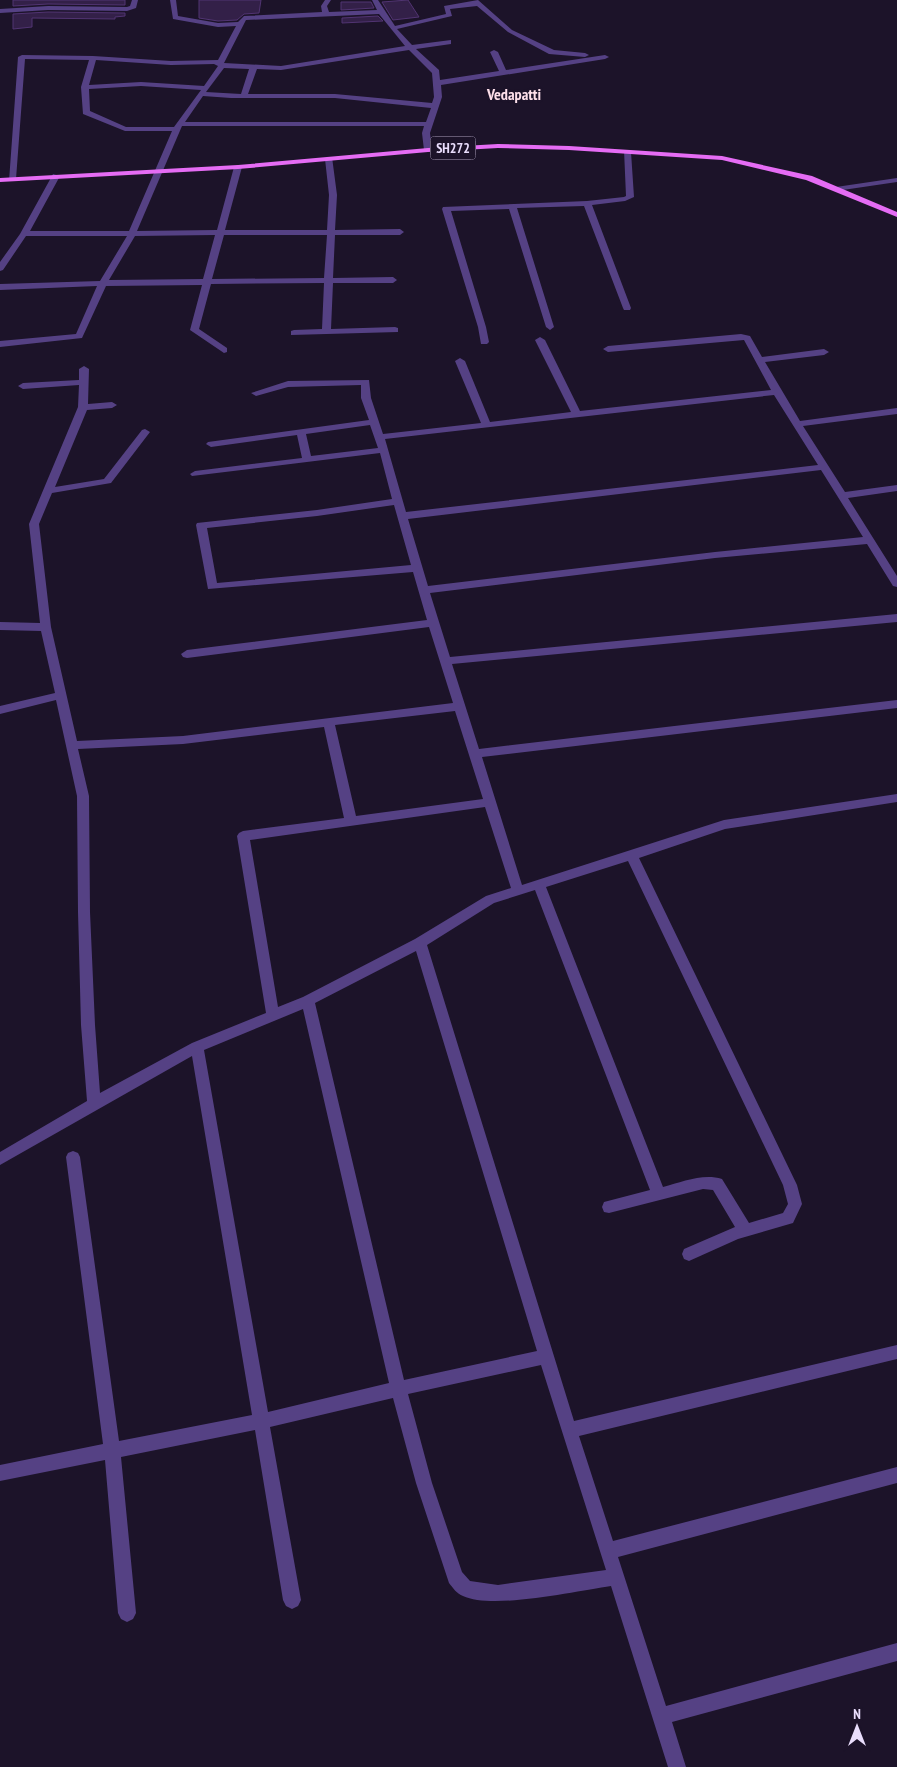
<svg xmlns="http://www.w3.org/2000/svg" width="897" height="1767" viewBox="0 0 897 1767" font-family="'PT Sans Narrow',sans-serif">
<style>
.building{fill:#332048;stroke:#513472}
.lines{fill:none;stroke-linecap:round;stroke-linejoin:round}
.minor{fill:#554184;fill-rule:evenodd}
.major{fill:#e56cf4;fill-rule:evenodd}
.labels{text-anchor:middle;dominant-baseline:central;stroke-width:4.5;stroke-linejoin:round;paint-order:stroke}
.shield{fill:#1c1329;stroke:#aca0bd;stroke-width:1}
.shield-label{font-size:14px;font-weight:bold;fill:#e9ddfc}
.far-district-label{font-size:16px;font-weight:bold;fill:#fddfea;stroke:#1c1329}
</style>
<rect width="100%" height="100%" fill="#1c1329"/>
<!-- building -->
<g class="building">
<path d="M13,0h112v5l-77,-1 -35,2z"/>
<path d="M199,0h62l-2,13 -15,1 -7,6 -19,1 -19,-3z"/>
<path d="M408,0l11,17 -26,3 -11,-18z"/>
<path d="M341,2h30l3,6 -33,2z"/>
<path d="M48,12l77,1v3l-10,1v2l-83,-1v9l-19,2v-15z"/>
<path d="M378,16l5,5 -41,2v-5z"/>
</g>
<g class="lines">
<!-- minor -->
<g class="minor">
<path d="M132,0h6l-2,8 -9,3 -79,-1 -48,3v-4l48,-3 79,1 3,-1z"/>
<path d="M170,0h6l2,16 40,7 20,-1 6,-6 78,-4 -1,-6 4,-6h6l-4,6 2,6 48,-2 -5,-10h6l17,26 51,-12 -2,-8 34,-6 34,30 42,20 31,3 4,2 -4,2 -36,-3 -41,-22 -31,-26 -27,3 2,7 -55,13 15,16 39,-5v4l-35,5 23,21 1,10 59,-9 -9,-19 4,-2 4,2 8,18 99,-15 4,2 -4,2 -164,26 1,12 -12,36 2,17 -4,2 -4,-2 -2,-17 2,-7h-242l-45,105 80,-1 17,-63 4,-2 4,2 -17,63h102l2,-35 -4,-36 7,-2 5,38 -2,35 65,-1 4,3 -4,3h-65l-2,43 60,-1 4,3 -4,3h-60l-2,46 64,-2 3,1v4l-107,3v-4l3,-1 28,-1 2,-46 -113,1 -12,45 28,19v4l-3,1 -34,-23 12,-45 -96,1 -24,52 -82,9v-6l76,-7 21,-48 -97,4v-6l100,-3 27,-45h-101l-23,34 -3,1v-9l20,-28 33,-60 7,2 -30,55h99l43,-100h-47l-42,-17 -2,-27 8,-27 -64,-1 -9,120 -7,2 9,-124 4,-2 71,1 78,5 47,-1 18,-34 -18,1 -45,-8zM379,14l26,32 -124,20 -57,-3 22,-43zM409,50l23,23 2,24 -2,6 -97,-9h-87l9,-25 24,1zM96,60l75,5 43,-1 4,2 -14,20 -63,-4 -52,3zM224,68l25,1 -8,25 -35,-2zM141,86l60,4 -27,37h-48l-36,-16 -1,-22zM203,96l28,2h104l96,10 -5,14h-241zM215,235l-12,44 -94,1 26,-44zM224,235h103l-3,43 -112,1z"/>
<path d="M624,150l7,2 3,45 -9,4 -33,4 39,103 -1,2h-6l-1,-2 -39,-102 -67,2 37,119 -4,3 -4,-3 -37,-118 -58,2 35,116 3,15 -2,2h-6l-3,-17 -36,-118 1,-2 144,-6 37,-4 2,-1z"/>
<path d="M897,178v4l-61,9 -4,-2 4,-2z"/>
<path d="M741,334l9,2 12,21 62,-8 5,3 -5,3 -59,7 35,59 97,-13v6l-94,12 42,66 52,-7v6l-49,7 49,78v11l-4,-1 -26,-42 -152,14 -285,35 20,64 447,-43v8l-445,42 27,85 418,-49v8l-415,49 40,128 202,-65 173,-26v8l-172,27 -86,29 158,327 5,19 -9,19 -55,16 -49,22 -5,-2 -2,-5 2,-5 51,-22 -22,-37 -10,-1 -94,24 -5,-1 -2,-5 2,-5 46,-12 -115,-300 -41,13 -67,42 147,476 323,-76v14l-318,77 34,105 284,-74v16l-279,74 48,149 231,-63v18l-225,61 14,45h-18l-57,-181c-35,5 -118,24 -148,10 -6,-2 -10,-8 -14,-13l-33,-100 -23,-85 -123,29 31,173 -3,6 -6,3 -6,-3 -3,-6 -28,-170 -134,27 15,156 -3,6 -6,3 -6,-3 -3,-6 -13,-153 -105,21v-16l103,-21 -37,-287 2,-4 5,-2 5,2 2,4 39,284 133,-26 -60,-359 -192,109v-13l87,-51 -6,-76 -3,-113 -1,-116 -21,-96 -56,14v-8l55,-13 -14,-62 -41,-1v-8l40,1 -11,-99 49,-117 1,-22 -56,4 -5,-3 5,-3 56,-3v-11l5,-3 5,3 -1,35 24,-2 5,3 -5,3 -25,2 -32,77 49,-8 38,-49 3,-1 5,3 -39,51 -59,10 -13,31 12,103 26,114 106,-5 270,-33 -24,-76 -242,31 -4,-1 -2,-3 6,-4 240,-30 -14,-48 -205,17 -12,-64 1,-2 120,-13 75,-11 -12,-46 -188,23 -2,-2 5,-3 107,-13 -5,-23 -86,12 -5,-3 2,-2 161,-22 -8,-22v-13l-73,2 -32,9 -5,-3 37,-12 81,-1 2,18 12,36 98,-11 -26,-62 5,-3 5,3 25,61 81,-10 -36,-72 5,-3 5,3 35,71 191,-21 -27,-50 -136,12 -5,-3 5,-3zM774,395l44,70 -412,47 -21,-73zM370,425l8,23 -67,8 -5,-22zM821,470l42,67 -148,15 -287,34 -20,-67zM394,505l17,60 -194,18 -10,-55 110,-12zM455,711l28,88 -127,17 -21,-91zM324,727l20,91 -101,13 -4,2 -2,3 29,177 -74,30 -92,50 -5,-68 -5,-113 -1,-116 -11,-47 105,-5zM485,807l26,81 -25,8 -71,43 -112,58 -25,10 -28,-167zM628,861l155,324 5,19 -5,9 -34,10 -27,-44c-19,-6 -40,3 -59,8l-117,-300zM416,951l121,400 -133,29 -89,-377zM303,1009l86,374 -121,29 -64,-362zM541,1365l65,205 -108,15 -28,-4 -8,-9 -30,-89 -24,-89z"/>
</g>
<!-- major -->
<path class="major" d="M498,144l71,2 153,10 90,20 85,36v5l-91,-37 -84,-20 -153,-10 -71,-2 -70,4 -190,17 -238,13v-4l238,-13 190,-17z"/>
</g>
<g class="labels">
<!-- shield labels -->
<rect class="shield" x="430.5" y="136.5" width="45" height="23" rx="4"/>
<g class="shield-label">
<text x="453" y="148">SH272</text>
</g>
<!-- far-district labels -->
<g class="far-district-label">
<text x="514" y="94">Vedapatti</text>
</g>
</g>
<!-- north arrow -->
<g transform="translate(857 1727)" stroke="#1c1329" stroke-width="4" paint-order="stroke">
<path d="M0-4L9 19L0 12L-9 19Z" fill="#e9ddfc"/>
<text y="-8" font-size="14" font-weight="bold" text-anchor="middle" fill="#e9ddfc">N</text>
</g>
</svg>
